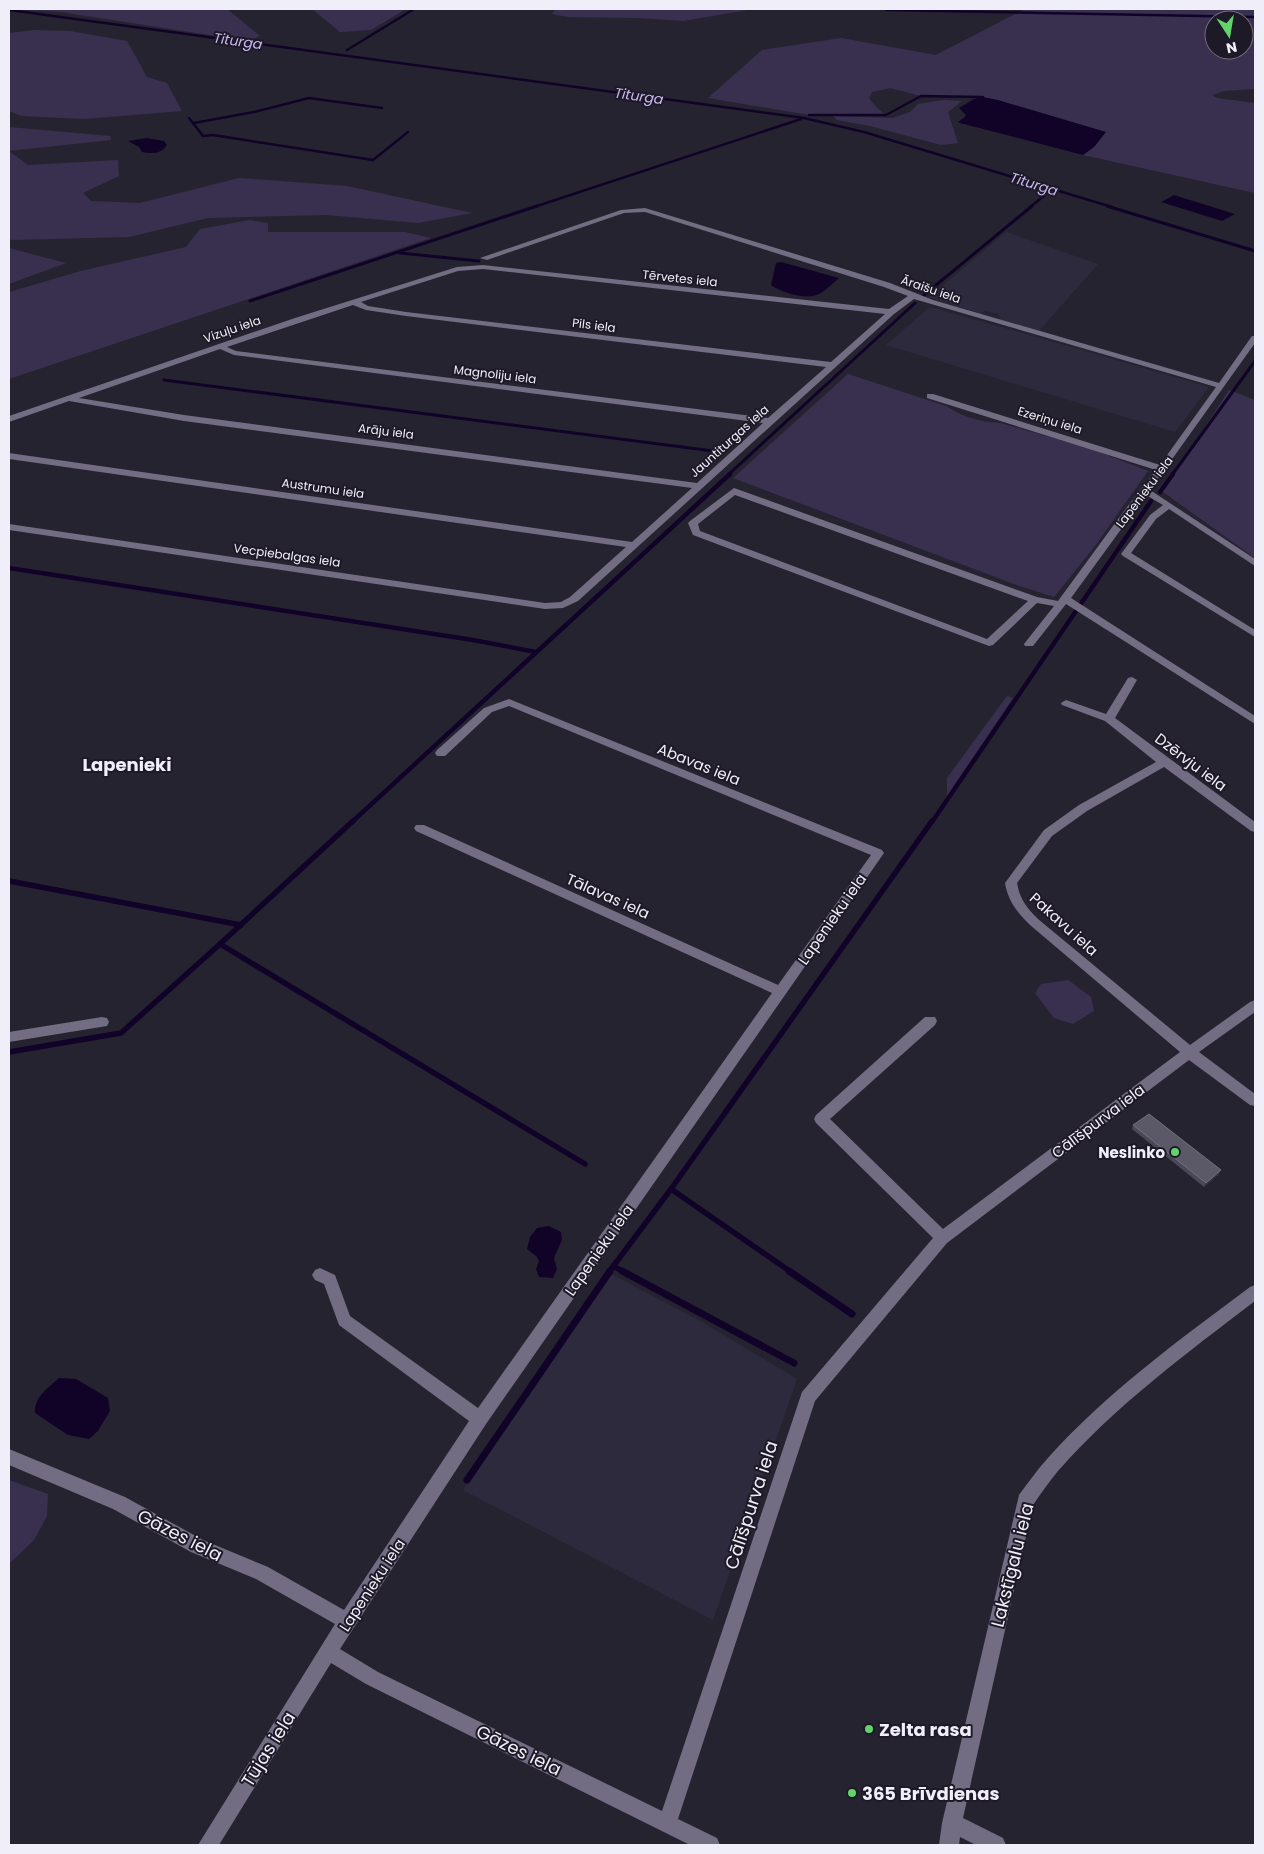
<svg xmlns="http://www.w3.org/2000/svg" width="1264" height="1854" viewBox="0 0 1264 1854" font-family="Poppins,sans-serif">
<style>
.built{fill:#2e2a3e}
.green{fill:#393050;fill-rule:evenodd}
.water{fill:#110328}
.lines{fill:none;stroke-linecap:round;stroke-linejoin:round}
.stream-far4{stroke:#110328;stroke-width:2.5}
.stream-far3{stroke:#110328;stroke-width:3}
.stream-far2{stroke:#110328;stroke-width:4.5}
.stream-far1{stroke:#110328;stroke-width:5.5}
.stream{stroke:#110328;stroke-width:7}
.minor{fill:#726d82;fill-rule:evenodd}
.wall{fill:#4a4756}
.shaded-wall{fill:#343140}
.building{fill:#5b5968;stroke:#73707e}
.poi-dot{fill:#61d46a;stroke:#1d1927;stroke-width:2}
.labels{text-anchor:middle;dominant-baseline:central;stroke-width:4;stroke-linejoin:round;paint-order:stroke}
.far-street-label{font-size:12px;fill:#f0eef8;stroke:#1d1927}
.far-water-label{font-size:14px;font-style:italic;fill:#c7baf4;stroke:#1d1927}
.street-label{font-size:15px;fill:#f0eef8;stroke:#1d1927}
.poi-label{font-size:15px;font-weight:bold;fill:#f0eef8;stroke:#1d1927;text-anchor:end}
.quarter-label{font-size:18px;font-weight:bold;fill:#f0eef8;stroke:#1d1927}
.near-street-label{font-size:18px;fill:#f0eef8;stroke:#1d1927}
.near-poi-label{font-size:18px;font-weight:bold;fill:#f0eef8;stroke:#1d1927;text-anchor:start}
</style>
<rect width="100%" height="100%" fill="#262331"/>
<!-- built -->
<g class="built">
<path d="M1006,232l92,32 -59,67 -38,-11 -3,-6 -12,-3 -7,2 -50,-16z"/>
<path d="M930,307l131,37 148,43 -34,45 -289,-87z"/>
<path d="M611,1274l93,49 93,56 -84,241 -250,-130z"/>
</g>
<!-- green -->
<g class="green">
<path d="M9,9h218l33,27 -12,5 -187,-29z"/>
<path d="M312,9h94l-35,21 -31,2z"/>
<path d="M560,9h193l-70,12 -44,-3 -71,-1 -16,-3 3,-4z"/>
<path d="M1004,9h251v80l-31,2 -12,4 5,3 38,5v90l-172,-38 11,-8 11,-15 -122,-35 -62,-1 -31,-8 -18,4 -3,6 8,10 9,7h-77l-101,-17 54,-48 79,-12 95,17 87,-45zM1214,20h30v30h-30z"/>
<path d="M35,30l35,1 57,10 20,36 20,6 15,28 -98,8 -62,-3 -13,-5v-78z"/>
<path d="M943,100l19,1 -14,11 10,31 -17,2 -71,-19 -33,-6 -4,-4 60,2 17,-6 8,-8z"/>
<path d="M9,127l101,9 1,4 -102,11 19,14 90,-5 1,16 -36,17 8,8 49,2 99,-25 108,8 125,27 -54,10 -91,-8 -119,3 -79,19 -117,3 -3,-1z"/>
<path d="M250,220l18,3v9h137l26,6 -422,141v-87l72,-21 105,-24 14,-18z"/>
<path d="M9,248l57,15 -57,21z"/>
<path d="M848,374l98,32c17,11 34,16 54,17l89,25 59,23 -53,75 -41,51 -40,-13 -281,-106z"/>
<path d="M1229,390l26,10v158l-96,-69 33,-42z"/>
<path d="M1007,696l6,2 -66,98v-18z"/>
<path d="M1068,980l23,17 3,14 -21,13 -19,-6 -19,-25 6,-9z"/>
<path d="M9,1480l39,14 -1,22 -13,24 -25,24z"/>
</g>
<!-- water -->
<g class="water">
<path d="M983,97l15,3 108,32 -12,15 -11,8 -123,-32 -2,-1 7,-5 1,-2 -7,-7 15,-9z"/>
<path d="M147,138l17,3 3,4c-5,9 -16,9 -25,7l-3,-5 -11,-6z"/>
<path d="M1174,195l61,19 -13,7 -61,-19z"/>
<path d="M781,262l58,16c-7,6 -16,16 -26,18 -12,2 -33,-4 -42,-11l5,-22z"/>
<path d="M549,1226l12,6 1,8 -8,18 3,11 -4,9 -14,-1 -3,-8 3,-8 -2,-4 -10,-8 3,-12 7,-9z"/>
<path d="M59,1378l17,1 32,19 2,13 -12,20 -9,8 -21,-4 -33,-22c-1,-16 13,-25 24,-35z"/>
</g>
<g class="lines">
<!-- stream-far4 -->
<g class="stream-far4">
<path d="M9,10l795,108 60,14 248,75"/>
<path d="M886,10l369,7"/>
<path d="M347,50l67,-41"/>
<path d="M809,115h77l35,-19 62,1"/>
<path d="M189,118l14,18 10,-1 160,25 35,-28"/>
<path d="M194,123l60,-11 55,-14 73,10"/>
<path d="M534,207l267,-88"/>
<path d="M1030,207l14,-11"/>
</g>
<!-- stream-far3 -->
<g class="stream-far3">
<path d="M1107,206l148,45"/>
<path d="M400,253l79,8"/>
<path d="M924,295l108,-89"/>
<path d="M250,301l287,-95"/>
<path d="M164,380l557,72"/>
<path d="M728,475l187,-172"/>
<path d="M1172,475l83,-114"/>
</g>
<!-- stream-far2 -->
<g class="stream-far2">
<path d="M1160,492l13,-18"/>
<path d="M9,568l464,72 63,12"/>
<path d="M352,822l378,-348"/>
<path d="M932,822l219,-321"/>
</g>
<!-- stream-far1 -->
<g class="stream-far1">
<path d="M353,821l-133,123 365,220"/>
<path d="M9,881l232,44"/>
<path d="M9,1052l112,-19 99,-89"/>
<path d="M671,1189l120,83"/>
<path d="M613,1266l11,6"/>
<path d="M609,1272l62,-83 261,-368"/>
</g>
<!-- stream -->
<g class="stream">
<path d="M622,1271l172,92"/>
<path d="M789,1271l63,43"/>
<path d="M467,1480l143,-209"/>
</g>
<!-- minor -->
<g class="minor">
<path d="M645,208l245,75 43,17 286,83 33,-47h3v7l-105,147 105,69v7l-86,-57 -13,10 -25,34 124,77v7l-132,-81 -2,-2 29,-39 13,-10 -17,-10 -75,103 184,118v8l-189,-120 -33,42h-8l-1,-2 30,-38 -17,-3 -44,42 -4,1 -296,-111 -5,-12 2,-2 44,-33 303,109 21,4 66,-90 32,-41 -229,-72v-4h6l227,71 56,-78 -302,-88 -20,15 -316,287 -15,7 -18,1 -536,-79v-6l536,79 16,-1 9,-5 56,-50 -617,-88v-6l623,89 60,-54 -508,-67 -115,-20 -60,21v-6l286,-98 162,-51 26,-2 406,44 19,-13 -24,-9 -239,-75 -21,1 -137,47 -7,-2 141,-48zM483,269l402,45 -54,48 -425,-50 -38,-6 -7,-4 97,-31zM353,305l13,5 40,6 420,51 -58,51 -532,-67 -9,-4zM220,349l14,6 529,68 -66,60 -513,-68 -105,-17zM735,495l293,106 -41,38 -287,-108 -2,-7z"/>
<path d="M1132,677l5,3 -22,38 140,104v10l-4,-1 -87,-64 -77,44 -35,25 -35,47c3,17 10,25 21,36l152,126 60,-43 5,-2v12l-56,40 56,42v12l-5,-1 -61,-45 -242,183 -132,158 -137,418 39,19 3,7h-30l-324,-161 -35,-21 -112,182h-21l137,-221 -79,-45 -65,-27 -78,-43 -104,-44v-16l116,48 78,43 65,27 76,43 125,-189 -130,-96 -15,-41 -9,-4 -3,-5 3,-5 5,-2 15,7 15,41 128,92 294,-415 -356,-162 -2,-3 2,-3h8l354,160 93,-130 -362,-149 -17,6 -47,44h-8l-2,-3 2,-3 47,-42 25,-9 373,151 2,3 -398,571 -146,225 38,23 284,139 140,-419 131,-154 -117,-115 -2,-4 2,-4 109,-98h10l2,4 -2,4 -105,94 113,110 237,-177 -150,-127c-13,-13 -22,-24 -25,-42l39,-53 35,-25 77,-43 -51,-41 -43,-16 -1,-2 5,-3 40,14 22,-36z"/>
<path d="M102,1017l5,1 2,4 -2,4 -98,16v-10z"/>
<path d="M1255,1285v16c-68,52 -140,105 -197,170 -9,11 -17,22 -25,34l-70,313 40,20 3,7h-30l-16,-8 -1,8h-20l3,-22 77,-328c9,-12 18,-25 28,-36 59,-66 132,-119 203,-172z"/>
</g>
</g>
<!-- wall -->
<path class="wall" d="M1133,1125l86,49 -15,13 -72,-58z"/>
<!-- shaded-wall -->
<path class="shaded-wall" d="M1221,1170l-2,4 -15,13 2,-4z"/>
<!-- building -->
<path class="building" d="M1149,1114l72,56 -15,13 -73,-58z"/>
<!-- markers -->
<g class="poi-dot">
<circle cx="1175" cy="1152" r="5"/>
<circle cx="869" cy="1729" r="5"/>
<circle cx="852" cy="1793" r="5"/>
</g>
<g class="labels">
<!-- far-street labels -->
<g class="far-street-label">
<text transform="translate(680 278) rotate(6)">Tērvetes iela</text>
<text transform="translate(931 289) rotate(19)">Āraišu iela</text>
<text transform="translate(594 325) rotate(7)">Pils iela</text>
<text transform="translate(232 329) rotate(-19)">Vizuļu iela</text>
<text transform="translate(495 374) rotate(7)">Magnoliju iela</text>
<text transform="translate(1050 420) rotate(17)">Ezeriņu iela</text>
<text transform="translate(386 431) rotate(7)">Arāju iela</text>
<text transform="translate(729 441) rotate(-42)">Jauntiturgas iela</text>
<text transform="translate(323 488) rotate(8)">Austrumu iela</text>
<text transform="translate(1144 492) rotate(-53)">Lapenieku iela</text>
<text transform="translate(287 555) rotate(8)">Vecpiebalgas iela</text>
</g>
<!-- far-water labels -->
<g class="far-water-label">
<text transform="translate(238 41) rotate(8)">Titurga</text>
<text transform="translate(639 96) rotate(8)">Titurga</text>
<text transform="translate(1034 184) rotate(17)">Titurga</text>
</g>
<!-- street labels -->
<g class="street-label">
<text transform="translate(1191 762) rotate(37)">Dzērvju iela</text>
<text transform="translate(699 764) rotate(22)">Abavas iela</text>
<text transform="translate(608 896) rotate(24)">Tālavas iela</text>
<text transform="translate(832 919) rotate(-55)">Lapenieku iela</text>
<text transform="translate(1064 924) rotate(42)">Pakavu iela</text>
<text transform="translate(1098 1121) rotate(-37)">Cālīšpurva iela</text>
<text transform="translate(599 1250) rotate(-55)">Lapenieku iela</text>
<text transform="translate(372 1585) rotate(-57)">Lapenieku iela</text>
</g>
<!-- poi labels -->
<g class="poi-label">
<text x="1165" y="1152">Neslinko</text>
</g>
<!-- quarter labels -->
<g class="quarter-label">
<text x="127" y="764">Lapenieki</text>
</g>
<!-- near-street labels -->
<g class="near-street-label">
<text transform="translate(751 1505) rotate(-72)">Cālīšpurva iela</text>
<text transform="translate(180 1535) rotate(27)">Gāzes iela</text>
<text transform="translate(1012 1565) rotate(-76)">Lakstīgalu iela</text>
<text transform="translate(268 1749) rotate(-58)">Tūjas iela</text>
<text transform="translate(519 1750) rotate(26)">Gāzes iela</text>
</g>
<!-- near-poi labels -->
<g class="near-poi-label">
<text x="879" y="1729">Zelta rasa</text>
<text x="862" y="1793">365 Brīvdienas</text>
</g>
</g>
<!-- border -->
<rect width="1264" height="1854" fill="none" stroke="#f0eef8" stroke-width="20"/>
<!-- north arrow -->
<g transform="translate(1229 35) rotate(168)"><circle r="24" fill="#1d1927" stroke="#716e7b"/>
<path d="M0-4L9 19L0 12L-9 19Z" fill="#61d46a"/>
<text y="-8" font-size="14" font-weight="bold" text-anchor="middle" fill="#f0eef8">N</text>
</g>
</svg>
